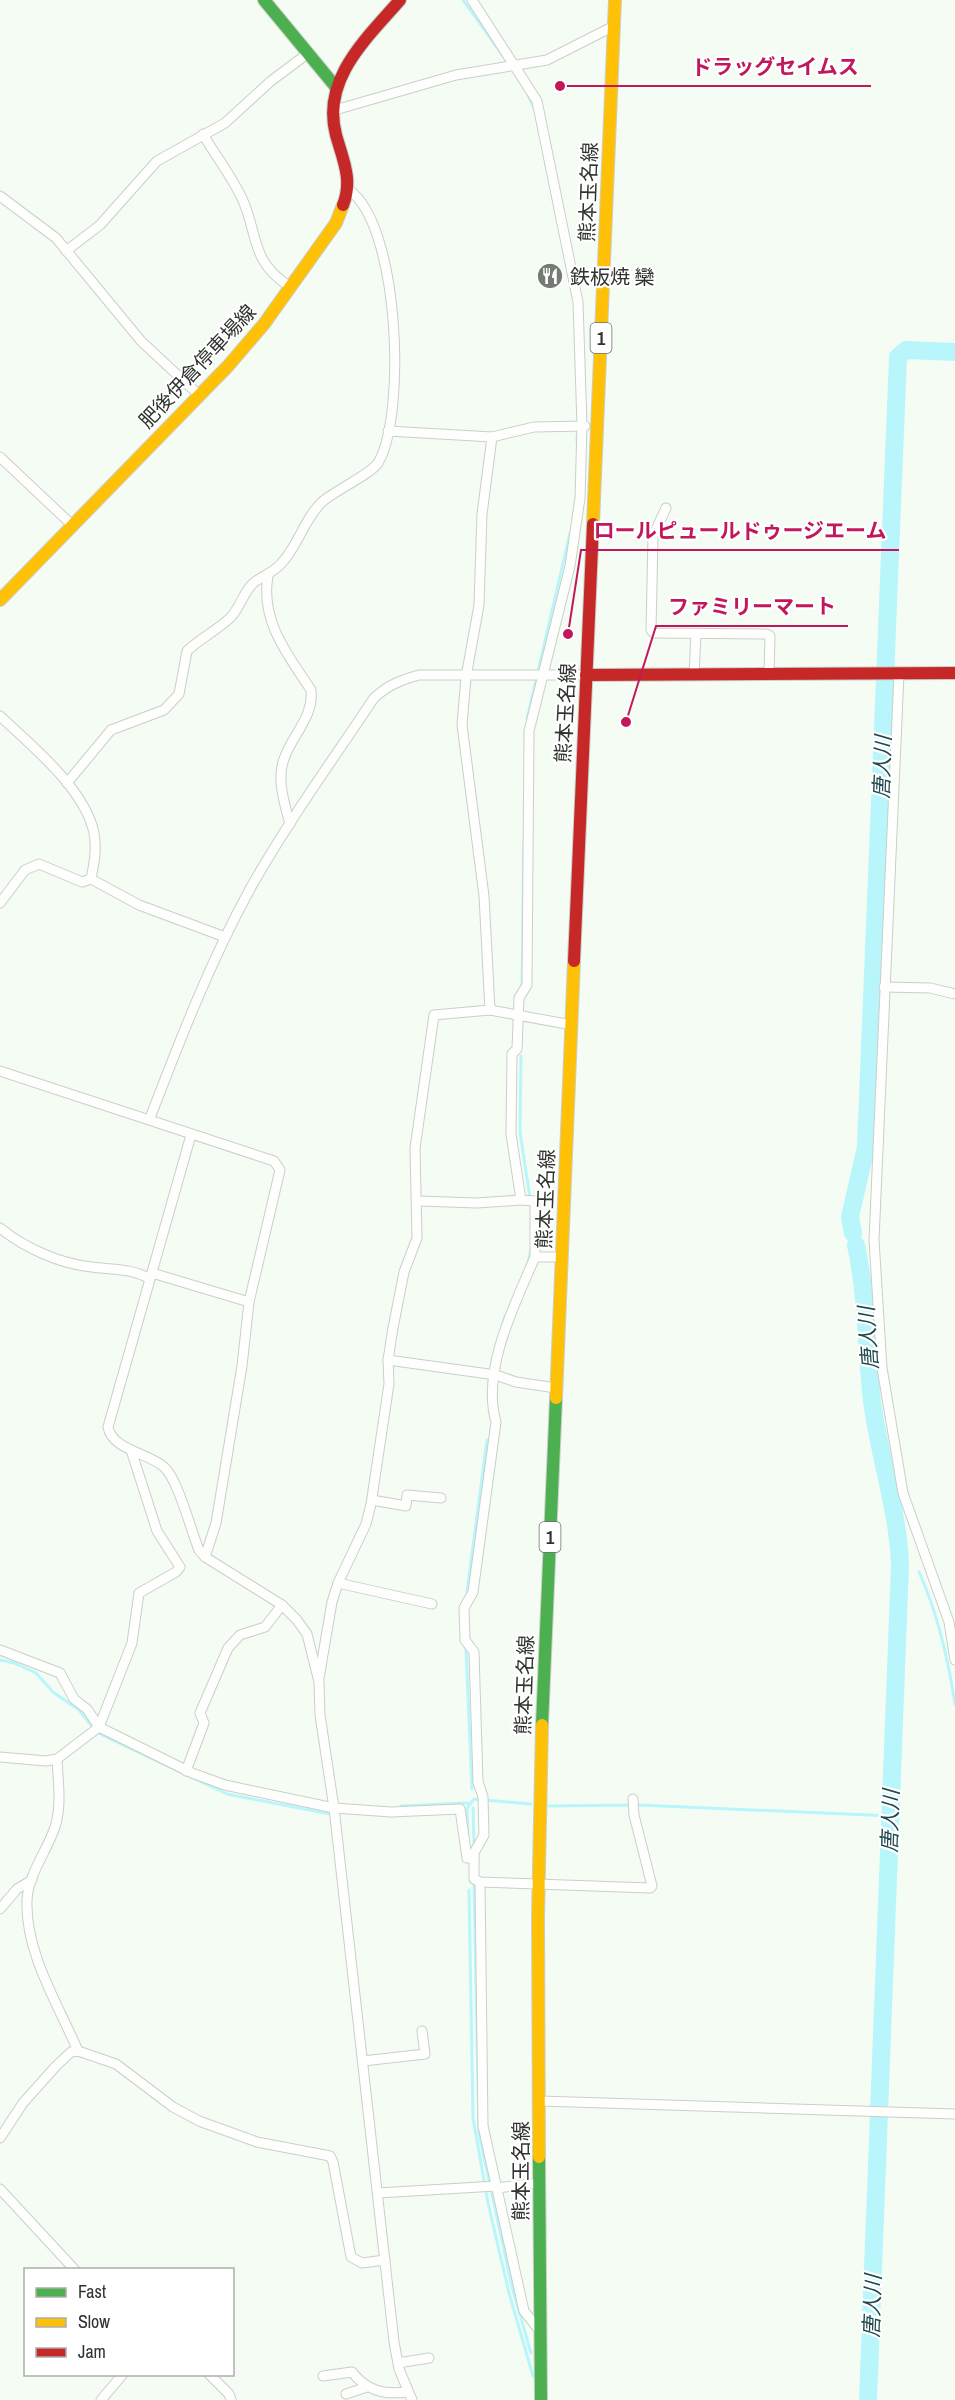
<svg xmlns="http://www.w3.org/2000/svg" width="955" height="2400" viewBox="0 0 955 2400" font-family="'Archivo Narrow','Noto Sans JP',sans-serif">
<style>
.lines{fill:none;stroke-linecap:round;stroke-linejoin:round}
.stream{stroke:#b8f6fb;stroke-width:3}
.river{stroke:#b8f6fb;stroke-width:18}
.street-casing{stroke:#cacfc9;stroke-width:11}
.fast-casing{stroke:#cacfc9;stroke-width:14}
.slow-casing{stroke:#cacfc9;stroke-width:14}
.jam-casing{stroke:#cacfc9;stroke-width:14}
.street{stroke:#fefffd;stroke-width:9}
.fast{stroke:#4caf50;stroke-width:12}
.slow{stroke:#ffc107;stroke-width:12}
.jam{stroke:#c62828;stroke-width:12}
.labels{text-anchor:middle;dominant-baseline:central;stroke-width:4.5;stroke-linejoin:round;paint-order:stroke}
.shield{fill:#fff;stroke:#6e716d;stroke-width:1.5}
.shield-label{font-size:18px;font-weight:bold;fill:#30342f}
.street-label{font-size:20px;fill:#30342f;stroke:#fff}
.poi-label{font-size:20px;fill:#30342f;stroke:#fff;text-anchor:start}
.water-label{font-size:21px;font-style:italic;fill:#21494d;stroke:#fff}
.leader{fill:none;stroke:#c2185b;stroke-width:2}
.callout-dot{fill:#c2185b;stroke:#fff;stroke-width:2}
.callout-label{font-size:21px;text-anchor:middle;font-weight:bold;fill:#c2185b;stroke:#fff;stroke-width:4.5;stroke-linejoin:round;paint-order:stroke}
</style>
<rect width="100%" height="100%" fill="#f5fcf4"/>
<g class="lines">
<!-- stream -->
<g class="stream">
<path d="M463,0l40,56"/>
<path d="M528,95l6,13"/>
<path d="M577,435v8"/>
<path d="M527,719l43,-186"/>
<path d="M522,988l2,-149"/>
<path d="M521,1056l-1,76 10,66"/>
<path d="M528,1263l3,-14"/>
<path d="M499,1336l6,-20"/>
<path d="M900,1565l4,1"/>
<path d="M919,1572c19,42 29,86 36,132"/>
<path d="M467,1592l20,-152"/>
<path d="M466,1649l6,140"/>
<path d="M0,1660l14,3 22,10 17,19 26,18 12,15"/>
<path d="M100,1734l127,60 103,20"/>
<path d="M401,1806l67,-3"/>
<path d="M549,1806l90,-1 252,11"/>
<path d="M473,1808l1,36"/>
<path d="M468,1836l-1,-28 7,-9 57,5"/>
<path d="M474,1885l5,249 33,153 19,66"/>
<path d="M469,1890l4,228 15,85 21,90 24,83"/>
</g>
<!-- river -->
<g class="river">
<path d="M853,1233l-3,-16 16,-70 32,-790 8,-7 49,2"/>
<path d="M856,1245c11,51 10,103 16,156 7,55 26,108 28,164l-32,835"/>
</g>
<!-- street casing -->
<g class="street-casing">
<g id="street">
<path d="M472,0l65,101 41,201 4,124 -2,72 -10,68 -41,165 -2,254 -8,13 -2,51 -5,5 -1,80 10,66 14,1v56c-20,47 -54,113 -39,165l-23,170 -9,16 1,32 9,12 4,130 5,15 1,38 -10,18v26l6,3 170,6 2,-2 -18,-71 -1,-16"/>
<path d="M335,110l121,-35 91,-15 67,-34"/>
<path d="M203,134c13,23 31,45 41,69 14,35 8,59 45,83"/>
<path d="M0,196l56,42 85,103 59,55"/>
<path d="M66,251l34,-26 57,-64 68,-38 46,-42 36,-27"/>
<path d="M388,431l104,6 42,-10 51,-1"/>
<path d="M0,457l72,68"/>
<path d="M666,508l-13,28 -2,94 3,3 113,1 3,2 -1,38"/>
<path d="M268,576c-8,45 20,79 43,114 3,27 -19,45 -27,69 -8,20 1,46 6,65"/>
<path d="M899,674l-25,566 8,128 21,125 46,129 6,38"/>
<path d="M694,675l2,-41"/>
<path d="M0,716c32,30 85,73 94,117 3,16 0,31 -3,46"/>
<path d="M67,783l44,-53 53,-20 15,-16 8,-43c14,-13 30,-21 43,-33 11,-11 14,-29 26,-37 11,-7 21,-11 29,-22 14,-17 21,-42 37,-57 12,-11 49,-28 56,-39 29,-49 21,-239 -29,-273"/>
<path d="M0,903l25,-33 14,-6 43,18 9,-3 48,26 86,32"/>
<path d="M884,987l46,1 25,6"/>
<path d="M490,1010l-6,-114 -22,-171 4,-48 13,-72 3,-91 10,-77"/>
<path d="M0,1071l274,90 6,9 -31,132 -7,64 -26,157 -11,34"/>
<path d="M150,1118c30,-78 60,-156 100,-229 37,-66 82,-128 124,-191 14,-13 27,-18 45,-23h167"/>
<path d="M191,1135l-83,292c4,23 41,26 56,40 14,12 27,64 35,83l6,7 77,48 15,15 10,14 12,48 1,33 14,93 60,534 5,27 13,31"/>
<path d="M418,1201l59,2 44,-3"/>
<path d="M0,1228c25,20 60,36 92,39 21,3 40,1 58,12"/>
<path d="M535,1257h27"/>
<path d="M152,1273l97,29"/>
<path d="M388,1360l108,15 20,7 40,6"/>
<path d="M372,1500l34,6 1,-11 34,3"/>
<path d="M338,1583l94,21"/>
<path d="M0,1650l60,23 14,26 13,10 12,18 93,46 33,12 109,23 57,4 69,-3 7,49h7"/>
<path d="M319,1678l13,-76 6,-19 28,-59 5,-20 18,-120 -1,-24 5,-32 11,-56 13,-34 -2,-90 19,-133 56,-5 82,15"/>
<path d="M0,1757l46,4 11,-2 42,-32 33,-84 7,-50 37,-21 4,-5 -23,-36 -26,-81"/>
<path d="M57,1759c1,22 5,46 -2,68 -8,24 -27,48 -28,73 -2,53 31,104 51,151"/>
<path d="M186,1771l18,-48 -4,-10 28,-65 12,-13 25,-8 17,-22"/>
<path d="M480,1882l3,244 41,185 16,20"/>
<path d="M0,1909l17,-20 15,-9"/>
<path d="M363,2061l62,-7 -3,-23"/>
<path d="M540,2101l415,13"/>
<path d="M0,2138l23,-35 33,-37 15,-14 7,-1 38,13 57,43 26,14 58,21 73,14 3,6 18,95 11,6 23,-3"/>
<path d="M496,2188l43,-5"/>
<path d="M0,2189l75,81"/>
<path d="M378,2193l118,-7"/>
<path d="M398,2363l31,-5"/>
<path d="M209,2374l20,20 2,6"/>
<path d="M323,2376l29,-4c15,19 32,23 55,20"/>
<path d="M346,2394l21,-7"/>
<path d="M101,2400l22,-26"/>
</g>
</g>
<!-- fast casing -->
<g class="fast-casing">
<g id="fast">
<path d="M264,0l71,86"/>
<path d="M542,1725l14,-327"/>
<path d="M539,2157l2,243"/>
</g>
</g>
<!-- slow casing -->
<g class="slow-casing">
<g id="slow">
<path d="M593,524l22,-524"/>
<path d="M0,600l228,-234 36,-42 72,-101 7,-18"/>
<path d="M556,1398l18,-437"/>
<path d="M539,2157l-1,-241 4,-191"/>
</g>
</g>
<!-- jam casing -->
<g class="jam-casing">
<g id="jam">
<path d="M343,205c10,-25 0,-45 -7,-70 -15,-56 31,-97 64,-135"/>
<path d="M586,675l369,-2"/>
<path d="M574,961l19,-437"/>
</g>
</g>
<!-- street -->
<use href="#street" class="street"/>
<!-- fast -->
<use href="#fast" class="fast"/>
<!-- slow -->
<use href="#slow" class="slow"/>
<!-- jam -->
<use href="#jam" class="jam"/>
</g>
<!-- icons -->
<defs>
<g id="restaurant-disc" transform="scale(1.35)"><circle r="9.5" fill="#757a74" stroke="#fff"/><path d="M-5-6h1v4h1v-4h1v4h1v-4h1v5L-1.5 .5V6h-2V.5L-5-1ZM5-6V6H3V1.5H1.5Q1.5-4 5-6Z" fill="#fff"/></g>
</defs>
<g fill-rule="evenodd">
<use href="#restaurant-disc" x="550" y="276"/>
</g>
<g class="labels">
<!-- shield labels -->
<g class="shield">
<rect x="590.5" y="323" width="21" height="30" rx="4.5"/>
<rect x="539.5" y="1522" width="21" height="30" rx="4.5"/>
</g>
<g class="shield-label">
<text x="601" y="338">1</text>
<text x="550" y="1537">1</text>
</g>
<!-- street labels -->
<g class="street-label">
<text transform="translate(588 192) rotate(-88)">熊本玉名線</text>
<text transform="translate(197 366) rotate(-47)">肥後伊倉停車場線</text>
<text transform="translate(565 713) rotate(-87)">熊本玉名線</text>
<text transform="translate(545 1199) rotate(-88)">熊本玉名線</text>
<text transform="translate(524 1685) rotate(-88)">熊本玉名線</text>
<text transform="translate(520 2171) rotate(-90)">熊本玉名線</text>
</g>
<!-- poi labels -->
<g class="poi-label">
<text x="570" y="276">鉄板焼 欒</text>
</g>
<!-- water labels -->
<g class="water-label">
<text transform="translate(882 767) rotate(-88)">唐人川</text>
<text transform="translate(868 1338) rotate(-94)">唐人川</text>
<text transform="translate(890 1821) rotate(-88)">唐人川</text>
<text transform="translate(872 2306) rotate(-88)">唐人川</text>
</g>
</g>
<!-- callouts -->
<path class="leader" d="M560 86L679 86H871M568 634L581 550H899M626 722L656 626H848"/>
<g class="callout-dot">
<circle cx="560" cy="86" r="6"/>
<circle cx="568" cy="634" r="6"/>
<circle cx="626" cy="722" r="6"/>
</g>
<g class="callout-label">
<text x="775" y="74">ドラッグセイムス</text>
<text x="740" y="538">ロールピュールドゥージエーム</text>
<text x="752" y="614">ファミリーマート</text>
</g>
<!-- legend -->
<rect x="24" y="2268" width="210" height="108" fill="#ffffff" stroke="#acaeac" stroke-width="1.5"/>
<rect x="36" y="2288" width="30" height="9" fill="#4caf50" stroke="#acaeac" stroke-width="1.5"/>
<text x="78" y="2298" font-size="18" fill="#30342f">Fast</text>
<rect x="36" y="2318" width="30" height="9" fill="#ffc107" stroke="#acaeac" stroke-width="1.5"/>
<text x="78" y="2328" font-size="18" fill="#30342f">Slow</text>
<rect x="36" y="2348" width="30" height="9" fill="#c62828" stroke="#acaeac" stroke-width="1.5"/>
<text x="78" y="2358" font-size="18" fill="#30342f">Jam</text>
</svg>
